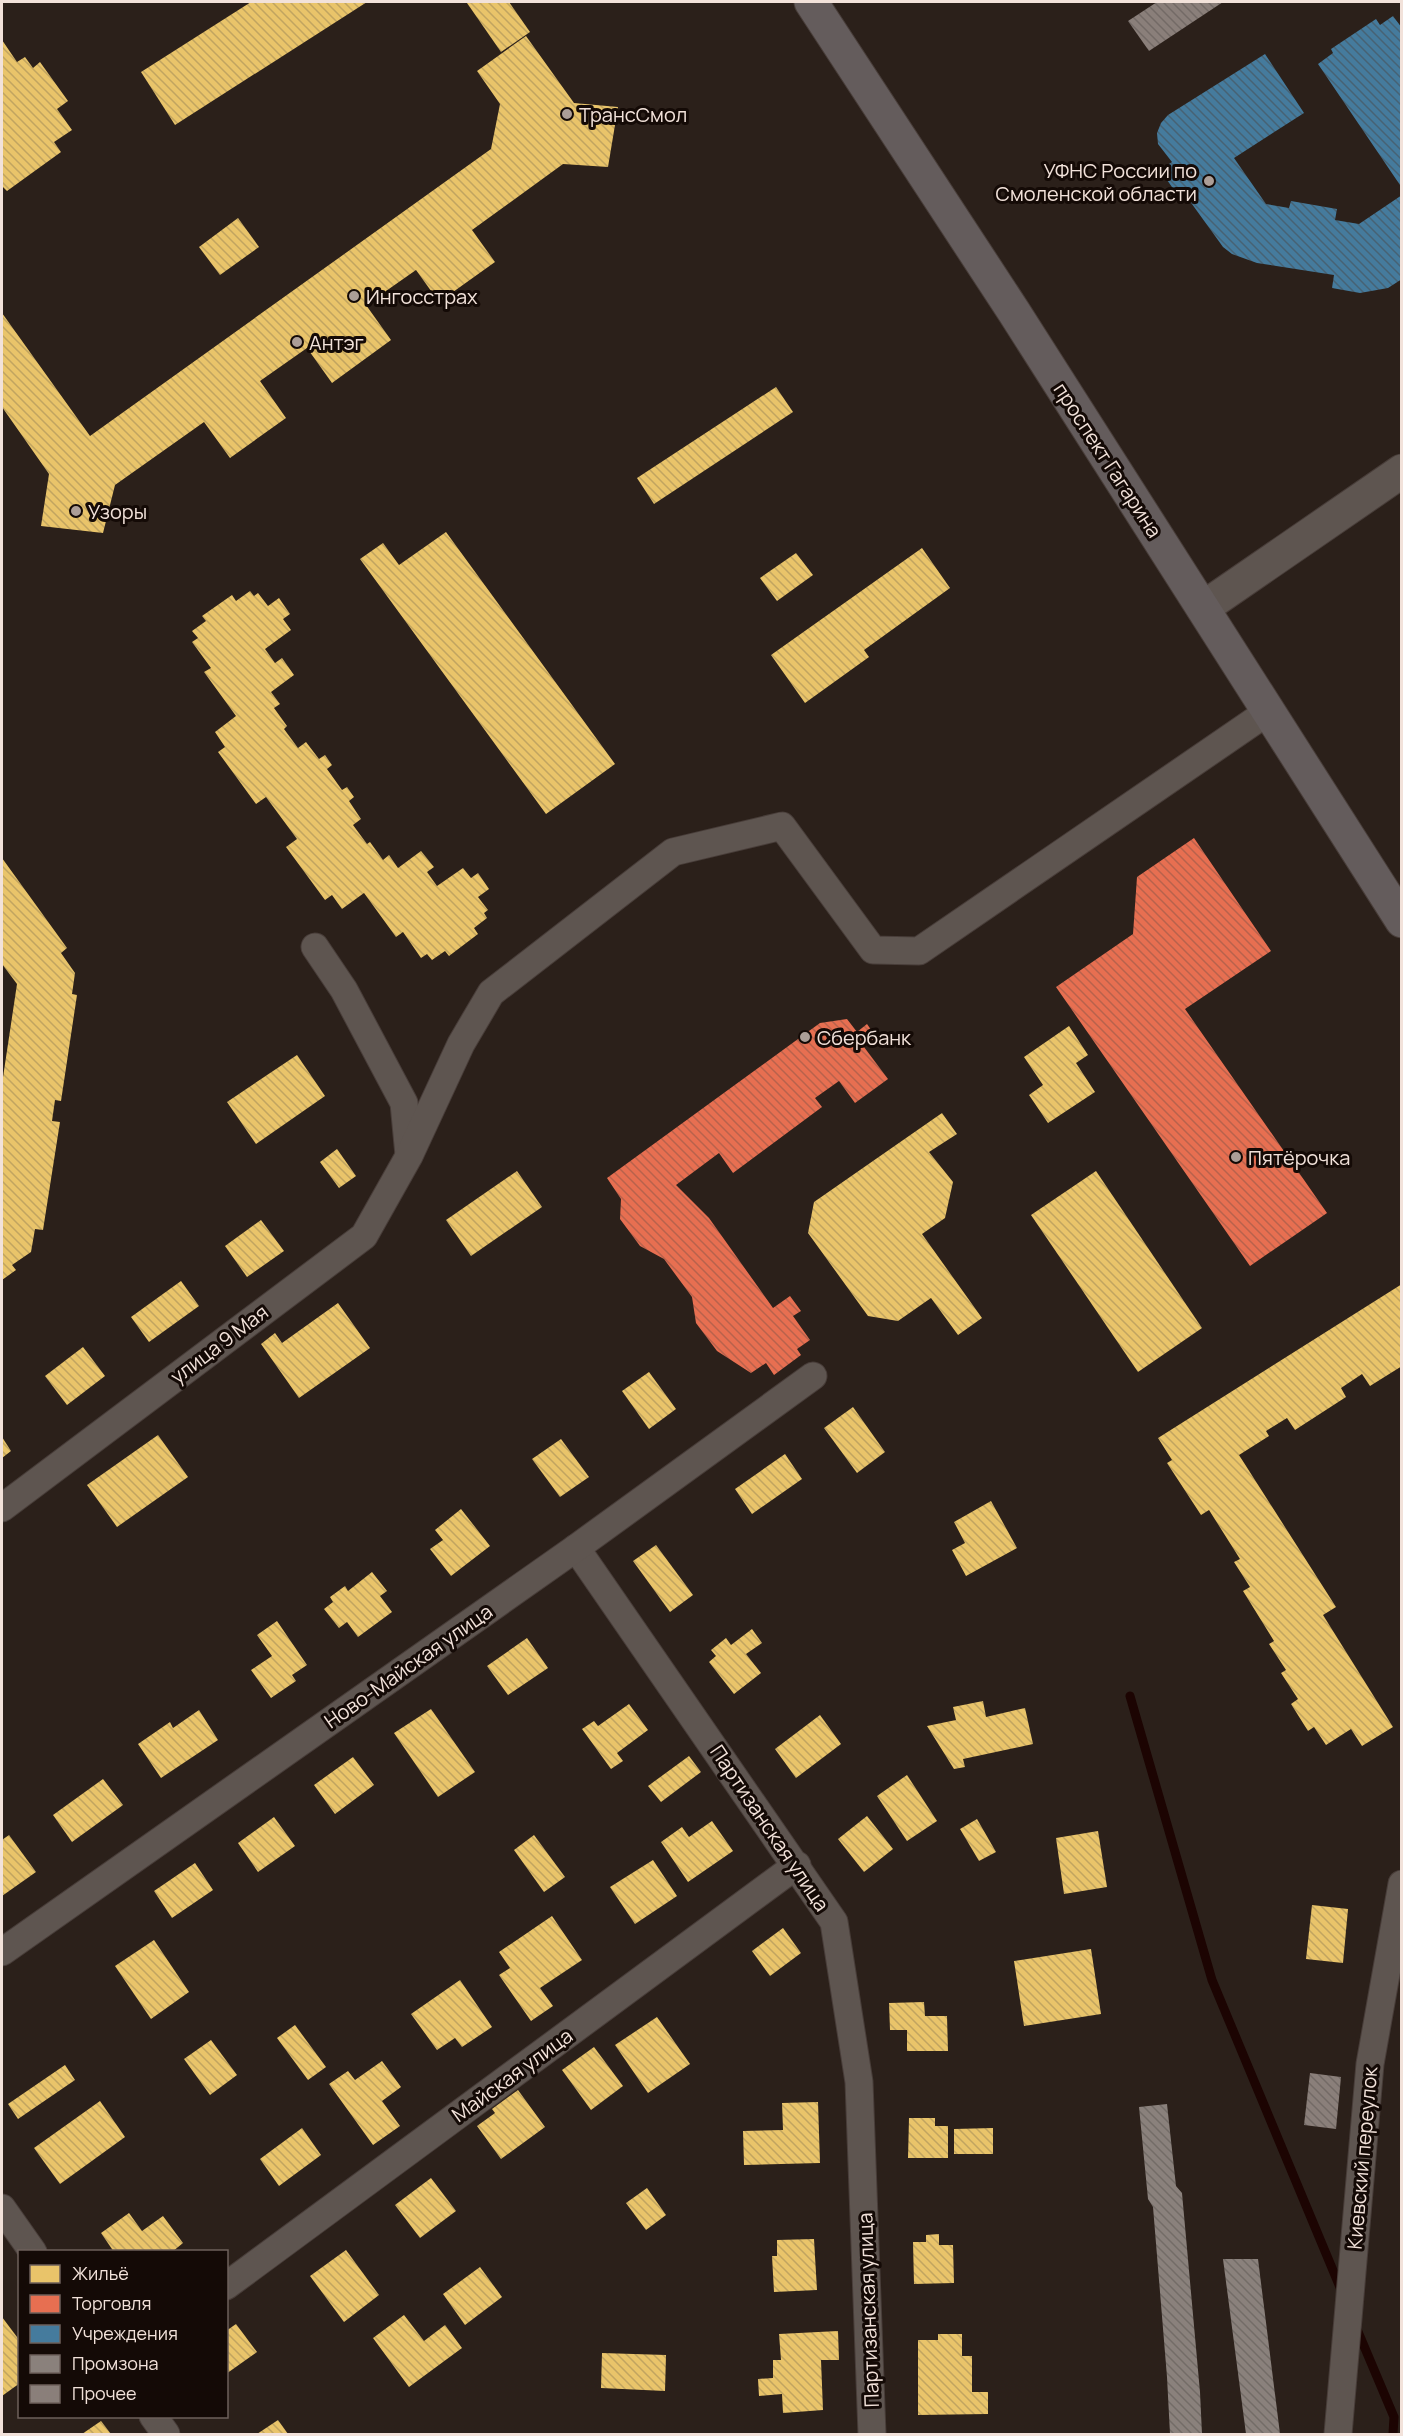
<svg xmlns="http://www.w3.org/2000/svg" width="1403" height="2436" viewBox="0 0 1403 2436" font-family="Manrope,sans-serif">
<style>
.homes{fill:url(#homes-back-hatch)}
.shops{fill:url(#shops-back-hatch)}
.public{fill:url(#public-back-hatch)}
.industry{fill:url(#industry-back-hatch)}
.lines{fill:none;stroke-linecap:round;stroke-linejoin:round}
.stream{stroke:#1c0402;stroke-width:9}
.building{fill:url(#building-back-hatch)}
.minor-casing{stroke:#483d39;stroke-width:29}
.tertiary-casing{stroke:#483d39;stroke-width:35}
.primary-casing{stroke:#483d39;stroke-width:35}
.minor{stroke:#5e5550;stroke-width:27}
.tertiary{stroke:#5e5550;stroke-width:33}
.primary{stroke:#645c5c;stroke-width:33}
.poi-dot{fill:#ac9e97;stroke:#140a06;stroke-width:2}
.labels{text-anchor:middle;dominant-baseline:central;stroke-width:6;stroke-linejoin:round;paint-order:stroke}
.poi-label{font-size:20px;fill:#f2e2da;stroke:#140a06;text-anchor:start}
.street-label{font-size:20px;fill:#f2e2da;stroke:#140a06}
</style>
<defs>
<pattern id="homes-back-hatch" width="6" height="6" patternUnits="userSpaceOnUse" patternTransform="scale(1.5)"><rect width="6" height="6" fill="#e9c46a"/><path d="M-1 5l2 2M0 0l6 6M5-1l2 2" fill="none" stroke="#c1a460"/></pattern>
<pattern id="shops-back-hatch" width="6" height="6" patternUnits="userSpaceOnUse" patternTransform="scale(1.5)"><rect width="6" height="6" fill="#e76f51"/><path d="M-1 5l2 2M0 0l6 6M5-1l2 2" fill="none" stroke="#b8624c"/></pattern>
<pattern id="public-back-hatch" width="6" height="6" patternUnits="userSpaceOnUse" patternTransform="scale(1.5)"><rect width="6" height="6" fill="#457b9d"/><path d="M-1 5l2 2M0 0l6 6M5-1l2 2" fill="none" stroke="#476274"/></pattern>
<pattern id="industry-back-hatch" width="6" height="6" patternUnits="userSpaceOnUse" patternTransform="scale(1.5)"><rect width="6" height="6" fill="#8a817c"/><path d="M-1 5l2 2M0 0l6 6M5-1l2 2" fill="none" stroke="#736c67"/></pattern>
<pattern id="building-back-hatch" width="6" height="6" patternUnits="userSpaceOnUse" patternTransform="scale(1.5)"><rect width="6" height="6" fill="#8a7f7a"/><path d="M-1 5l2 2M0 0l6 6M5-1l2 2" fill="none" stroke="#736a66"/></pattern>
</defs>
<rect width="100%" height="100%" fill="#2b201a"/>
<!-- homes -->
<g class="homes">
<path d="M251,2h116l-192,123 -34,-53z"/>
<path d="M469,2h40l21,30 -29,20 -34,-49z"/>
<path d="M526,36l48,67 44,4 -10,60 -45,-3 -91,66 23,32 -56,40 -23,-32 -50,35 25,35 -59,43 -25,-35 -47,33 26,37 -56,40 -26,-36 -89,63 -12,48 -62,-7 8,-52 -47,-67v-94l88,123 401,-287 9,-45 -23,-33z"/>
<path d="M2,40l15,22 8,-5 8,11 7,-6 28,39 -11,8 15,21 -18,12 7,10 -54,39 -5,-5z"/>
<path d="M238,218l21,29 -39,28 -21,-28z"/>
<path d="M776,387l17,25 -139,92 -17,-26z"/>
<path d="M446,532l169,232 -69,50 -186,-255 23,-16 16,22z"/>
<path d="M922,548l28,40 -86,62 5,7 -64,46 -34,-48z"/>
<path d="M796,553l17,22 -36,26 -17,-23z"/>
<path d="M250,591l4,5 4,-3 10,13 11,-8 11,16 -7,5 8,11 -26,19 10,14 7,-5 12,17 -23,17 9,12 -6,4 13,18 -3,3 14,19 8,-6 13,17 6,-4 7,10 -5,4 15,21 5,-3 7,10 -5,4 12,18 -8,6 14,19 3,-2 13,18 6,-5 9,13 23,-17 13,16 -7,5 10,14 26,-18 8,10 7,-5 11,16 -11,8 10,13 -4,3 3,5 -13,10 4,6 -29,22 -4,-5 -13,9 -5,-6 -6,4 -18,-26 -7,5 -32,-44 -22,16 -10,-14 -7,5 -39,-53 11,-8 -31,-42 -10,7 -38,-52 7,-5 -10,-15 21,-16 -32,-44 7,-4 -19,-26 6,-4 -6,-7 14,-10 -4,-5 30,-21 4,6z"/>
<path d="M2,858l65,90 -6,5 14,20 -3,21 5,1 -16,106 -6,-1 -3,21 8,1 -17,108 -8,-1 -4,23 -19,13 4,5 -14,10v-196l15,-100 -15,-20z"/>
<path d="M1069,1026l19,29 -12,8 19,29 -47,31 -19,-28 14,-10 -19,-28z"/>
<path d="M297,1055l28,41 -69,48 -29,-42z"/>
<path d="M942,1113l15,21 -28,18 24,30 -8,36 -23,16 60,84 -24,17 -27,-37 -33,23 -30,-5 -60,-83 6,-31z"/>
<path d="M337,1149l19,27 -17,12 -19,-26z"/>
<path d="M517,1171l25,36 -71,49 -25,-36z"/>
<path d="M1096,1171l106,157 -64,44 -107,-157z"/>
<path d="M261,1220l23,31 -37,26 -22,-31z"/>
<path d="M181,1281l18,25 -50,36 -18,-25z"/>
<path d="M1402,1284v82l-32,20 -8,-12 -21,14 5,9 -51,33 -8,-12 -21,13 3,5 -30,19 97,152 -13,8 70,112 -31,19 -11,-17 -25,16 -12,-18 -6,4 -17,-27 7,-5 -17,-26 5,-3 -17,-26 5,-3 -31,-50 7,-4 -16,-25 6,-3 -31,-49 -8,5 -34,-52 5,-3 -14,-22z"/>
<path d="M338,1303l32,45 -71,50 -38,-54 14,-11 7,10z"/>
<path d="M83,1347l22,29 -38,29 -22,-29z"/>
<path d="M649,1372l27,37 -27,20 -27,-38z"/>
<path d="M853,1407l32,45 -28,21 -33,-45z"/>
<path d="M158,1435l30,42 -71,50 -30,-42z"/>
<path d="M2,1437l9,14 -9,7z"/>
<path d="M561,1439l28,38 -29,20 -28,-38z"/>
<path d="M785,1454l17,25 -50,35 -17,-25z"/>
<path d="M991,1501l26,47 -51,28 -14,-26 13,-7 -11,-21z"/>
<path d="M461,1509l29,37 -39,30 -21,-27 13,-9 -8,-10z"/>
<path d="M656,1545l37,50 -23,17 -37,-51z"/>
<path d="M372,1572l15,19 -7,5 12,16 -34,25 -11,-15 -8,6 -15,-19 9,-7 -3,-5 15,-11 3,5z"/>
<path d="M277,1621l30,44 -15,10 4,6 -25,17 -20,-28 21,-14 -15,-21z"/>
<path d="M752,1629l10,14 -16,11 15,19 -27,21 -25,-32 7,-6 -5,-6 15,-12 5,7z"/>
<path d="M527,1638l21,30 -40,27 -21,-29z"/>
<path d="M983,1701l3,16 39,-9 8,36 -70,15 2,8 -11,2 -27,-43 29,-6 -3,-13z"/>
<path d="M629,1704l19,26 -31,23 6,8 -12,8 -29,-40 12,-8 4,5z"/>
<path d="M431,1709l44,63 -37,25 -44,-64z"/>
<path d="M199,1710l19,30 -57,38 -23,-34 32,-22 3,6z"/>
<path d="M820,1715l21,29 -45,34 -21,-29z"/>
<path d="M689,1756l12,16 -40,30 -13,-16z"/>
<path d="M353,1757l21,28 -39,29 -21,-29z"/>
<path d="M907,1775l30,46 -30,20 -30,-45z"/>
<path d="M103,1779l20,26 -51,37 -19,-27z"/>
<path d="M867,1816l26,33 -29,23 -26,-33z"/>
<path d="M274,1817l21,29 -37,26 -20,-29z"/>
<path d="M977,1819l19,33 -17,9 -19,-32z"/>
<path d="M712,1821l21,30 -45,31 -27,-40 21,-15 7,10z"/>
<path d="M1098,1831l9,56 -43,7 -8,-56z"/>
<path d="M9,1835l27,37 -34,24v-56z"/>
<path d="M534,1835l31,42 -21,15 -30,-42z"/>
<path d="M653,1860l24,36 -42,28 -25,-37z"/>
<path d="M195,1863l18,27 -41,28 -18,-27z"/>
<path d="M1312,1905l36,4 -5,54 -37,-4z"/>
<path d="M552,1916l30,44 -42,28 13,18 -22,15 -32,-46 11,-7 -11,-16z"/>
<path d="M783,1928l18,25 -31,23 -18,-25z"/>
<path d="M154,1940l35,52 -38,27 -36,-53z"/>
<path d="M1091,1949l10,65 -77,12 -10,-65z"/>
<path d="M460,1980l32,47 -30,20 -7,-9 -18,12 -26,-36z"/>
<path d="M924,2002l1,14h22l1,35h-41v-21h-17l-1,-27z"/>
<path d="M657,2017l33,47 -42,29 -33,-48z"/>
<path d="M295,2025l31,42 -18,13 -31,-42z"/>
<path d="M211,2040l26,35 -27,20 -26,-36z"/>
<path d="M594,2047l29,39 -32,24 -29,-40z"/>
<path d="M382,2061l19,26 -19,14 18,25 -27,19 -44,-61 19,-13 7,9z"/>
<path d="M65,2065l10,15 -57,39 -10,-15z"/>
<path d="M518,2090l27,37 -44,32 -24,-33 18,-13 -3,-4z"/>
<path d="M100,2101l25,36 -65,47 -26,-36z"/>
<path d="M818,2102l2,61 -76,2 -1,-34 40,-1 -1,-27z"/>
<path d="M909,2118h26v8h13v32h-40z"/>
<path d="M302,2128l19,27 -42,31 -19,-27z"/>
<path d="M993,2128v26h-39v-25z"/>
<path d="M431,2178l25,33 -36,27 -25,-33z"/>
<path d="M647,2188l19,27 -20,15 -20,-27z"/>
<path d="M129,2213l13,18 21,-15 20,27 -11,9h-58l-13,-19z"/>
<path d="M939,2234v11h14l1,38 -40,1 -1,-42h13v-7z"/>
<path d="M814,2239l3,51 -43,2 -2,-36h5v-16z"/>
<path d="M346,2250l33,45 -35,27 -34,-46z"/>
<path d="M480,2267l22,30 -37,28 -22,-31z"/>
<path d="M404,2315l20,26 21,-16 17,23 -53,39 -36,-49z"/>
<path d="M2,2317l18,24v42l-18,13z"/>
<path d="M236,2324l21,28 -31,22v-43z"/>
<path d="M838,2331l1,29h-18l2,50 -40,3 -1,-19 -23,2 -1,-17 15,-1v-18h8l-2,-26z"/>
<path d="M938,2334h24v22h10v36h16v22l-70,1v-75h20z"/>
<path d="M602,2353l64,2 -1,36 -64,-3z"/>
<path d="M278,2420l10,14h-31z"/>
<path d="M101,2421l10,13h-29z"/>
</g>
<!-- shops -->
<g class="shops">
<path d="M1194,838l77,113 -86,58 142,204 -77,53 -194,-279 77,-53 4,-57z"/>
<path d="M847,1019l10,13 10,-8 9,13 -12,10 24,32 -33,24 -16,-22 -24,17 7,9 -89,66 -14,-20 -43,32 33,33 64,90 17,-12 11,15 -8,5 17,24 -13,9 4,6 -27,20 -8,-12 -15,10 -34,-22 -21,-28 -4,-26 -28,-38 -24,-13 -20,-27 1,-20 -14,-21 213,-155z"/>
</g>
<!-- public -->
<g class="public">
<path d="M1393,16l9,12v160l-84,-124 15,-11 -2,-4 45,-30 4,6z"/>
<path d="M1265,54l39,59 -70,45 32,46 23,4 2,-7 46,8 -2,11 24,4 43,-29v84l-14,9 -28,5 -28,-5 2,-13 -77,-12 -25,-9 -9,-7 -39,-54 -5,4 -19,-27 12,-8 -14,-18 -1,-11 4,-10 7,-8z"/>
</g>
<!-- industry -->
<g class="industry">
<path d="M1167,2104l9,82 6,7 18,199 2,42h-32l-3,-57 -14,-170 -5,-8 -9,-92z"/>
<path d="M1223,2259h35l22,175h-34z"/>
</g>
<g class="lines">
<!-- stream -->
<g class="stream">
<path d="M1130,1696l82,284 130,312"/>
<path d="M1356,2327l38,90 -1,17"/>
</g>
</g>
<!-- building -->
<g class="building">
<path d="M1157,2h66l-74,49 -21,-30z"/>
<path d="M1310,2073l31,4 -5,52 -32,-4z"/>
</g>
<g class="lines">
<!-- minor casing -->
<g class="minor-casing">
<g id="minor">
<path d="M315,947l29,43 60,113 5,52"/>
<path d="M2,1508l362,-272 45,-80 52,-112 30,-51 182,-141 109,-26 91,124 46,1 350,-240"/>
<path d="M576,1548l258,374 25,160 13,352"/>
<path d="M2,1952l574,-404 237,-172"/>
<path d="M2,2208l31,44"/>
<path d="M226,2286l571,-421"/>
<path d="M153,2416l13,18"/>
<path d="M1338,2434l32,-370 32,-180"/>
</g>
</g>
<!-- tertiary casing -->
<g class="tertiary-casing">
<path id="tertiary" d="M1203,608l199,-137"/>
</g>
<!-- primary casing -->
<g class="primary-casing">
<path id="primary" d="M811,2l203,310 388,609"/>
</g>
<!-- minor -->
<use href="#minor" class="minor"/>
<!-- tertiary -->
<use href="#tertiary" class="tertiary"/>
<!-- primary -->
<use href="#primary" class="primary"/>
</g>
<!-- markers -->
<g class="poi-dot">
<circle cx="567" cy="114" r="6"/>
<circle cx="1209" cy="181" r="6"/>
<circle cx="354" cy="296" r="6"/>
<circle cx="297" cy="342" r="6"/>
<circle cx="76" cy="511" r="6"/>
<circle cx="805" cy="1037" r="6"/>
<circle cx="1236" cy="1157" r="6"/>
</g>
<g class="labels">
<!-- poi labels -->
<g class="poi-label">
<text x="579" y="114">ТрансСмол</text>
<text x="1197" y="170" text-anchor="end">УФНС России по<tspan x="1197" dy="23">Смоленской области</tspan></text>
<text x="366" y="296">Ингосстрах</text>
<text x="309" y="342">Антэг</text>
<text x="88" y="511">Узоры</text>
<text x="817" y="1037">Сбербанк</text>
<text x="1248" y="1157">Пятёрочка</text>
</g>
<!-- street labels -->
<g class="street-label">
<text transform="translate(1108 460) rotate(57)">проспект Гагарина</text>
<text transform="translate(219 1344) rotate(-37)">улица 9 Мая</text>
<text transform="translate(408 1666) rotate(-35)">Ново-Майская улица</text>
<text transform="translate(770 1828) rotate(56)">Партизанская улица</text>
<text transform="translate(512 2075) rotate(-36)">Майская улица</text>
<text transform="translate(1362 2158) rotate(-85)">Киевский переулок</text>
<text transform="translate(868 2310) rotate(-92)">Партизанская улица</text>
</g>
</g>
<!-- border -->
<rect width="1403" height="2436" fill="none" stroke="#f2e2da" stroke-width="6"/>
<!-- legend -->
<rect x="18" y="2250" width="210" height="168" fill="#140a06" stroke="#6d605b" stroke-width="1.5"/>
<rect x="30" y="2265" width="30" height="18" fill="#e9c46a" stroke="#6d605b" stroke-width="1.5"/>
<text x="72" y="2280" font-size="18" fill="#f2e2da">Жильё</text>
<rect x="30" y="2295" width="30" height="18" fill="#e76f51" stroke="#6d605b" stroke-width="1.5"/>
<text x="72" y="2310" font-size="18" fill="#f2e2da">Торговля</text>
<rect x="30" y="2325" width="30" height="18" fill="#457b9d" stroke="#6d605b" stroke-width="1.5"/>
<text x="72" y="2340" font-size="18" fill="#f2e2da">Учреждения</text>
<rect x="30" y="2355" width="30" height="18" fill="#8a817c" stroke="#6d605b" stroke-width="1.5"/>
<text x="72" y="2370" font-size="18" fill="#f2e2da">Промзона</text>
<rect x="30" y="2385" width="30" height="18" fill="#8a7f7a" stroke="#6d605b" stroke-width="1.5"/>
<text x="72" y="2400" font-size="18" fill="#f2e2da">Прочее</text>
</svg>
